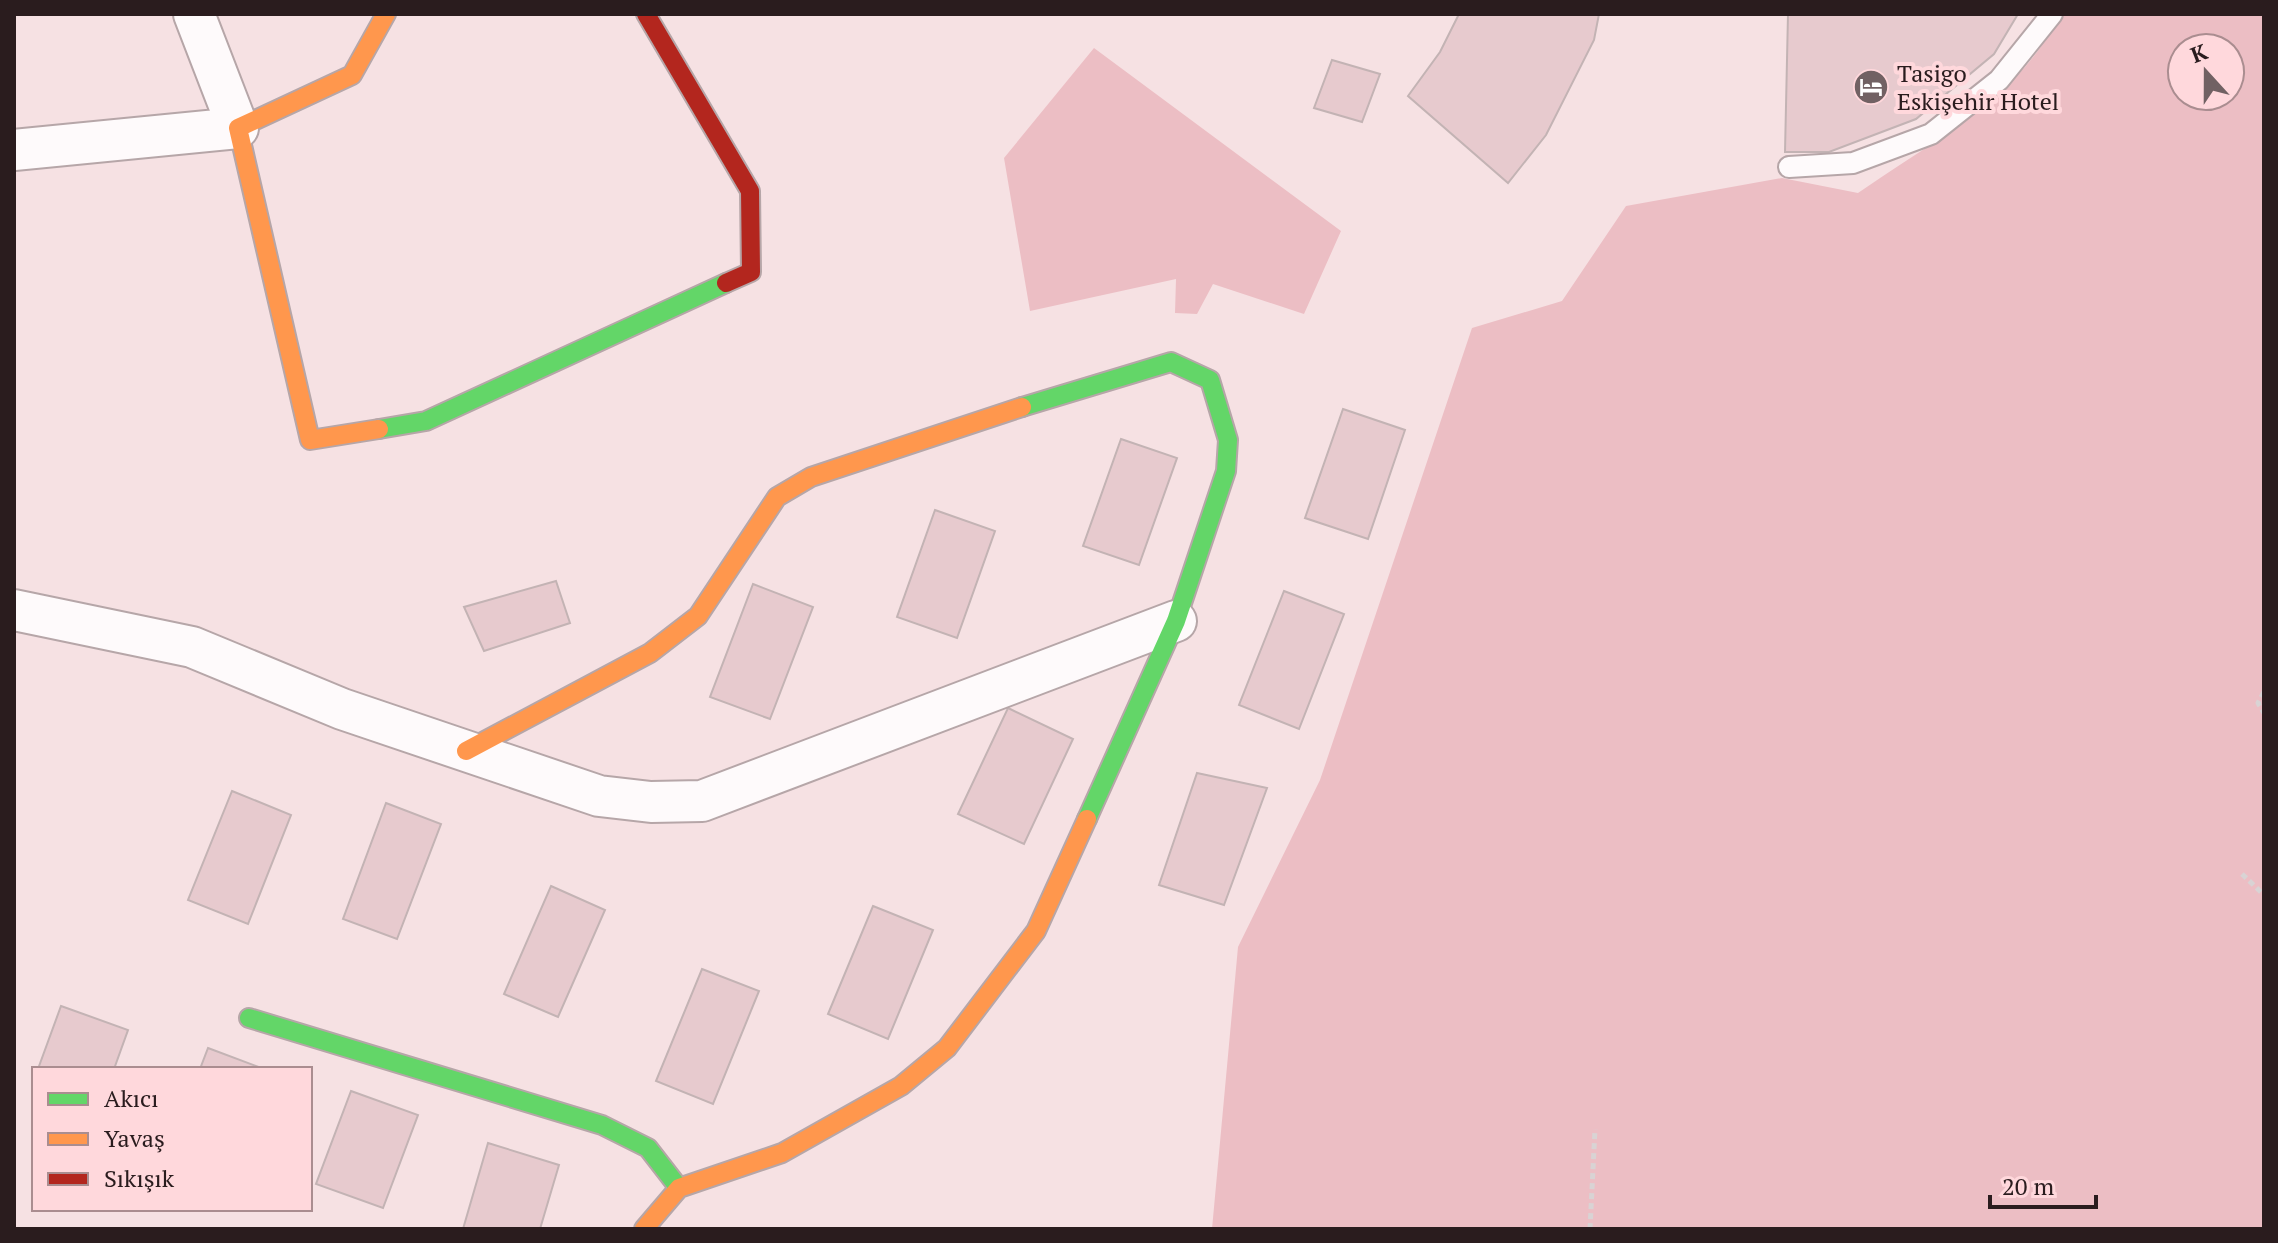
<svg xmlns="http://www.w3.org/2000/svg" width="2278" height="1243" viewBox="0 0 2278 1243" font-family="'PT Serif',serif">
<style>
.green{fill:#ecbec4;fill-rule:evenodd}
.building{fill:#e7cace;stroke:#c3b3b4;stroke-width:2}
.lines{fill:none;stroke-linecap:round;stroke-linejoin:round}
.lane-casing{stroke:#b6a6a8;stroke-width:24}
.street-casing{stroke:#b6a6a8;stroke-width:44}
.fast-casing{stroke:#b6a6a8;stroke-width:22}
.slow-casing{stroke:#b6a6a8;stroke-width:22}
.jam-casing{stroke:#b6a6a8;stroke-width:22}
.path{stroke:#d9d3d4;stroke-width:5;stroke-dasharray:6 4;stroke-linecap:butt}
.lane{stroke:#fefafb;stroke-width:20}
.street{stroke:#fefafb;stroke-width:40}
.fast{stroke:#63d668;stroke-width:18}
.slow{stroke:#ff974d;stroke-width:18}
.jam{stroke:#b3261e;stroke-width:18}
.labels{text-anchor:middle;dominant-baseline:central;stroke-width:8;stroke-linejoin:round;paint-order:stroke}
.poi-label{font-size:24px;fill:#2a1c1e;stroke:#ffd8dc;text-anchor:start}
</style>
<rect width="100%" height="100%" fill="#f6e1e3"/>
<!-- green -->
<g class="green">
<path d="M2058,14h206v1215h-1052l26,-282 82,-167 152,-452 90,-27 64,-95 156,-28 76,15c60,-42 135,-82 179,-141 9,-11 14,-26 21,-38zM2182,48h48v48h-48z"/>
<path d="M1094,48l247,183 -37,83 -91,-30 -16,30 -22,-1 1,-34 -146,32 -26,-153z"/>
</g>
<!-- building -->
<g class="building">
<path d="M1459,14h140l-5,26 -48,95 -38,48 -100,-87 32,-44z"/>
<path d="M1788,14h230l-24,40 -78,65 -87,33h-44z"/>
<path d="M1332,60l48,14 -18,48 -48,-14z"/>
<path d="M1343,409l62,21 -37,109 -63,-21z"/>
<path d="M1121,439l56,19 -38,107 -56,-19z"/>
<path d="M935,510l60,21 -38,107 -60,-21z"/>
<path d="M556,581l14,42 -86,28 -20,-44z"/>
<path d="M753,584l60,23 -43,112 -60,-22z"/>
<path d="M1284,591l60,23 -45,115 -60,-24z"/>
<path d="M1008,708l65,31 -49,105 -66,-30z"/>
<path d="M1197,773l70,15 -43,117 -65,-20z"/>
<path d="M232,791l59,24 -43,109 -60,-24z"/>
<path d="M386,803l55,21 -44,115 -54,-20z"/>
<path d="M551,886l54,24 -47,107 -54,-23z"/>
<path d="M873,906l60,24 -45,109 -60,-25z"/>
<path d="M702,969l57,22 -46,113 -57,-23z"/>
<path d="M61,1006l67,24 -14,39h-76z"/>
<path d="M208,1048l56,21h-64z"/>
<path d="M351,1091l67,24 -35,93 -67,-24z"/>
<path d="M488,1143l71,22 -19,64h-77z"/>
</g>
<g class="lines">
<!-- lane casing -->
<g class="lane-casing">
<path id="lane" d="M1789,167l64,-4 78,-29 68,-54 53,-66"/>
</g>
<!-- street casing -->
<g class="street-casing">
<g id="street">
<path d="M14,150l224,-22 -44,-114"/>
<path d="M14,610l178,37 150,62 257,87 52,6 51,-1 474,-180"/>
</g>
</g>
<!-- fast casing -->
<g class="fast-casing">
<g id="fast">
<path d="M1022,407l149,-45 39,18 18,60 -2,31 -50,150 -89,198"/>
<path d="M379,429l47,-8 300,-138"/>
<path d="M249,1018l353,107 46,23 31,40"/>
</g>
</g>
<!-- slow casing -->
<g class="slow-casing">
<g id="slow">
<path d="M379,429l-69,11 -72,-312 114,-53 34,-61"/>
<path d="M466,751l184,-98 48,-37 79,-119 34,-20 211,-70"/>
<path d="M644,1229l35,-41 103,-35 119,-67 46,-38 89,-117 51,-112"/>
</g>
</g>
<!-- jam casing -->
<g class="jam-casing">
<path id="jam" d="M646,14l104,177 1,81 -25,11"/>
</g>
<!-- path -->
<g class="path">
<path d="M2264,692l-6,11 6,10"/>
<path d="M2242,874l22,21"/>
<path d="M1590,1229l5,-100"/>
</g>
<!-- lane -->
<use href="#lane" class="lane"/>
<!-- street -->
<use href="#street" class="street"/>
<!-- fast -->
<use href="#fast" class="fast"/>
<!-- slow -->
<use href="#slow" class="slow"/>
<!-- jam -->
<use href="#jam" class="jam"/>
</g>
<!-- icons -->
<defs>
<g id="hotel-disc" transform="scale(1.8)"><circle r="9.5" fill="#716163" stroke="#ffd8dc"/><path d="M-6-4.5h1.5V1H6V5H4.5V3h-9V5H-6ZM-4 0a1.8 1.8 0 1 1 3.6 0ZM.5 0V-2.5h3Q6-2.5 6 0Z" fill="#fff"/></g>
</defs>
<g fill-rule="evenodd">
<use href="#hotel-disc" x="1871" y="87"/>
</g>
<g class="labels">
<!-- poi labels -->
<g class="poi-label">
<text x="1897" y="73">Tasigo<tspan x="1897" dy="28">Eskişehir Hotel</tspan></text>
</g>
</g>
<!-- border -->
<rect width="2278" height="1243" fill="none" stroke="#2a1c1e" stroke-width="32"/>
<!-- legend -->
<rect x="32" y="1067" width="280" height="144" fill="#ffd8dc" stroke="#aa8d90" stroke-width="2"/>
<rect x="48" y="1093" width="40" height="12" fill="#63d668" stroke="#aa8d90" stroke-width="2"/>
<text x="104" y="1107" font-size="24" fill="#2a1c1e">Akıcı</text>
<rect x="48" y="1133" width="40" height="12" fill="#ff974d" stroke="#aa8d90" stroke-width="2"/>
<text x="104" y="1147" font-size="24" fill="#2a1c1e">Yavaş</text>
<rect x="48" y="1173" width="40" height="12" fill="#b3261e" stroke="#aa8d90" stroke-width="2"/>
<text x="104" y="1187" font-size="24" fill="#2a1c1e">Sıkışık</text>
<!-- north arrow -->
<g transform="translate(2206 72) rotate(339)"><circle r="38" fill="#ffd8dc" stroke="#aa8d90" stroke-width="2"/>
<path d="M0-6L14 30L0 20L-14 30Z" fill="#716163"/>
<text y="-12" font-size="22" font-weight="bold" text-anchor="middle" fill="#2a1c1e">K</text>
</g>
<!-- scale -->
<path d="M1990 1195v12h106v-12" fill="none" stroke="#2a1c1e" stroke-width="4"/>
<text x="2002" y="1195" font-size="24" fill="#2a1c1e" stroke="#ffd8dc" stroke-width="6" paint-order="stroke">20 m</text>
</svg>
